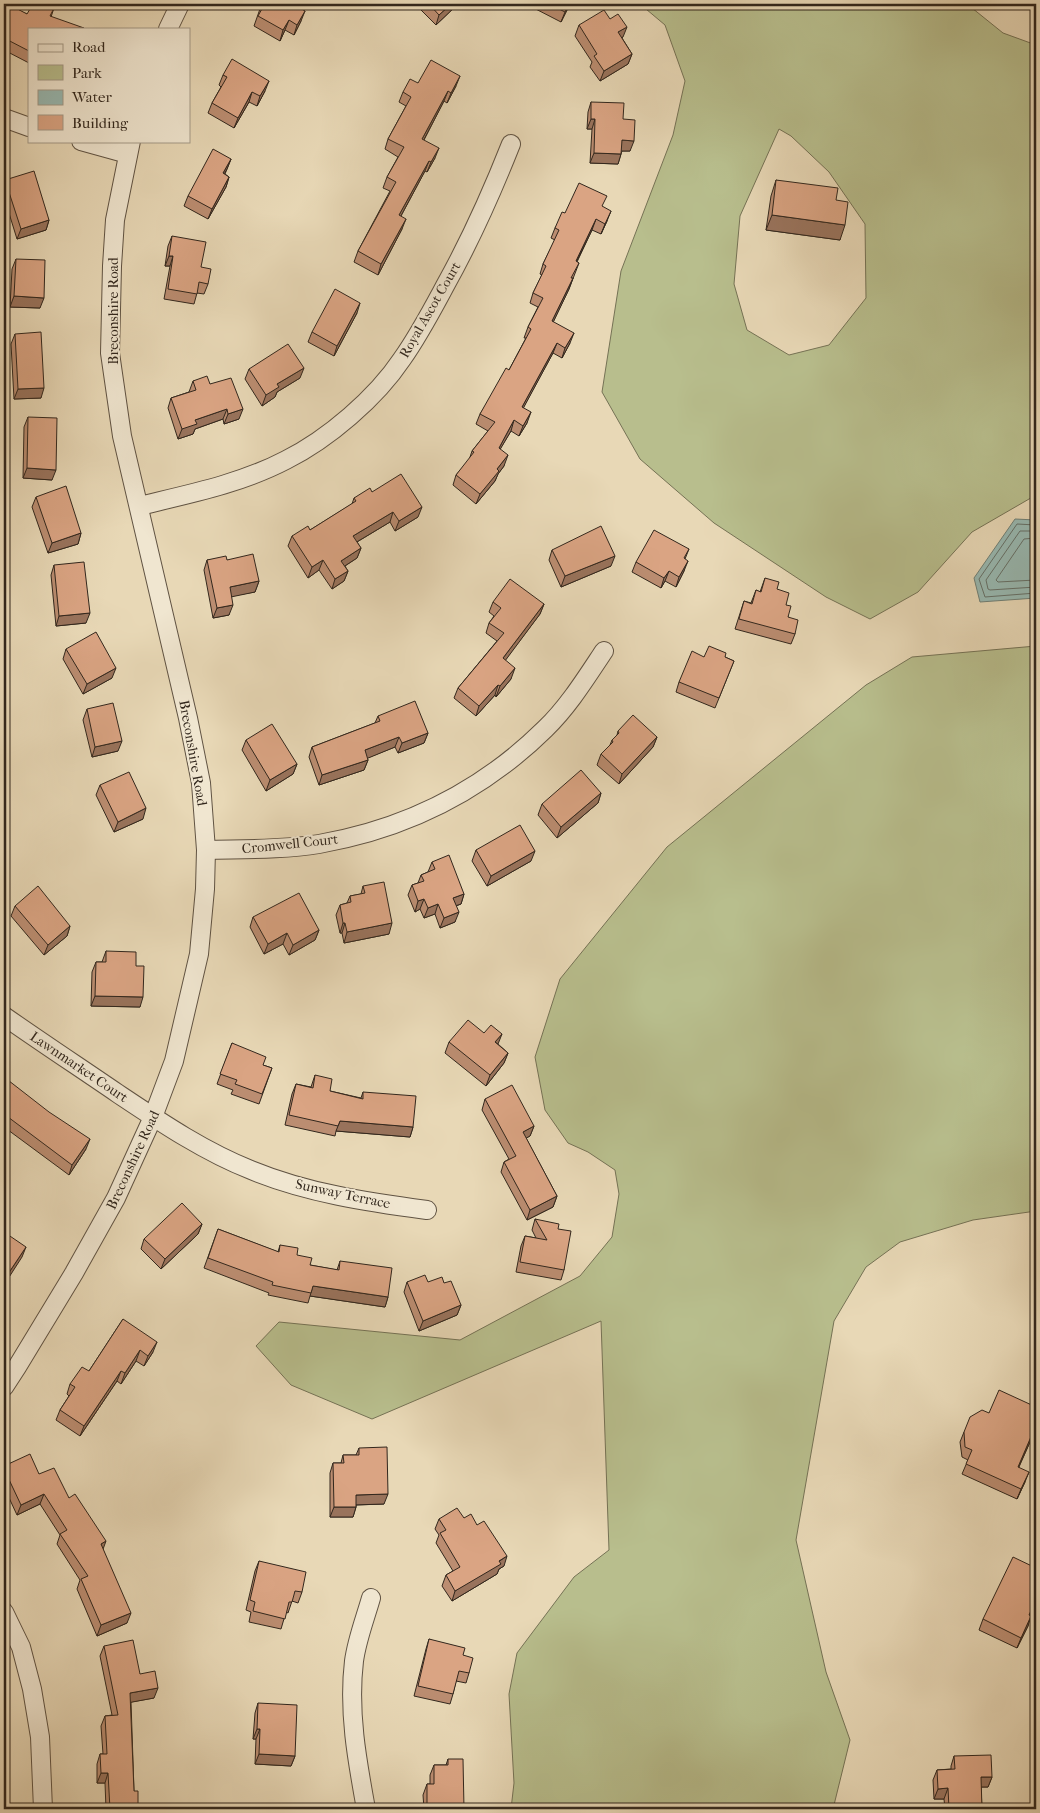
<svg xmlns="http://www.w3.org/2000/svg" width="1040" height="1813" viewBox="0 0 1040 1813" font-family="'IM FELL French Canon',serif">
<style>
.green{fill:#b8be8d;stroke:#757255;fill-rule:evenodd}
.water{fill:#98b9b2;stroke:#6f7f76}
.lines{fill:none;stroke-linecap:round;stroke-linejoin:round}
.shore{stroke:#657068;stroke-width:1}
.street-casing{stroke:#605343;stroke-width:20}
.street{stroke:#f0e6d0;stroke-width:18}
.wall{fill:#bb8d71;stroke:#32271d}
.shaded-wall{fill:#99735c;stroke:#32271d}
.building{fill:#daa483;stroke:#32271d}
.labels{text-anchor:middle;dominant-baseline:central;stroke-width:4;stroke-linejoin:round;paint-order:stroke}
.street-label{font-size:14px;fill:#32271d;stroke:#f0e6d0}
</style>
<rect width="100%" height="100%" fill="#e8d8b6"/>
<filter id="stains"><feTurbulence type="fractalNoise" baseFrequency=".004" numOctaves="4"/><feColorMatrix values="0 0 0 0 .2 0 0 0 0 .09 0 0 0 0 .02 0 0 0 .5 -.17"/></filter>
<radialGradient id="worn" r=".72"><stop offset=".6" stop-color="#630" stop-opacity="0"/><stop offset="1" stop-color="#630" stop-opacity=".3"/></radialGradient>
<!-- green -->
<g class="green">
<path d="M640,4h332v4l31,25 33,12v450l-64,37 -54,60 -48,27 -44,-22 -112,-74 -74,-64 -38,-67 19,-121 52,-136 12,-54 -20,-56zM779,129l12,7 38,36 36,52 1,74 -37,47 -40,10 -42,-25 -13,-46 6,-68z"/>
<path d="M1036,646v565l-63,9 -73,22 -34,25 -32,54 -38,219 30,132 24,68 -17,69h-322l3,-26 -5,-89 8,-41 57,-76 35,-27 -8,-229 -229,98 -81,-34 -35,-39 23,-24 181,18 120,-64 32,-39 7,-43 -4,-24 -27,-18 -20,-9 -23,-33 -10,-53 25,-78 107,-132 199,-162 46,-28z"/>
</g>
<!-- water -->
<path class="water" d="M1015,519l21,1v78l-56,4 -6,-24z"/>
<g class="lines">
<!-- shore -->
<g class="shore">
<path d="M1036,525l-19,-1 -38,55 6,18 51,-4"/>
<path d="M1036,531h-16l-34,49 2,9 2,1 46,-3"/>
<path d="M1036,538l-12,1 -28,41 2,2 38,-2"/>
</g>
<!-- street casing -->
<g class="street-casing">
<g id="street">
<path d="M168,29l12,-25"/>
<path d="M4,118l25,9"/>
<path d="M81,141l47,13"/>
<path d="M139,506c50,-12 101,-22 147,-46 42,-21 90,-62 116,-101 17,-24 30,-49 44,-75 25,-45 46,-92 65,-140"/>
<path d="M206,850c37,-1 76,0 113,-6 86,-15 163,-53 226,-115 23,-22 41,-51 59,-78"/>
<path d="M4,1016c37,26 75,51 113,77 42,28 86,58 134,77 56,23 116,32 176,40"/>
<path d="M4,1387l13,-20 57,-94 42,-75 37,-81 21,-56 25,-107 6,-65 1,-39 -5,-67 -13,-65 -66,-282 -12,-83 2,-87 3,-46 16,-79"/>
<path d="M4,1612l17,35 11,42 8,48 3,72"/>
<path d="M366,1809c-9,-49 -18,-98 -12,-148 3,-22 11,-42 17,-63"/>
</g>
</g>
<!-- street -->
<use href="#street" class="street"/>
</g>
<!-- wall -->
<g class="wall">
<path d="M4,4l23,10 27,-6 -3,9 -22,12v34l-25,-13z"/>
<path d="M300,4l-2,3 3,14 -7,14 -9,-5 -5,11 -26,-15 7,-20z"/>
<path d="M420,4h38l-22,21 -17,-17z"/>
<path d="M526,4h44l-9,18z"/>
<path d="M579,25l44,12 -1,1 10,16 -4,10 -28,17 -10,-14 2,-5 -17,-26z"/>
<path d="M223,75l42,16 -8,15 -8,-4 -15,26 -26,-15 4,-10 9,-16 -2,-2z"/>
<path d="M418,83l38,3 -9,17 -3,-2 -20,39 11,18 -8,14 -2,-1 -24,45 1,13 -24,46 -24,-13 4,-11 32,-60 -7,-3 4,-11 11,-20 -13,-8 3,-10 18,-33 -7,-4 4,-10z"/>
<path d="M591,102l32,17 7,32h-8l-1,3 -3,10 -28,-1 2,-34h-5l1,-17z"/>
<path d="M231,159l-6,15 4,3 -3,10 -18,32 -24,-13 4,-10z"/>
<path d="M5,180l44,40 -3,10 -29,9 -13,-42v-13z"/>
<path d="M776,180l60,20 4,40 -74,-10 5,-34z"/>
<path d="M603,207l4,14 -6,13 -9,-4 -15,32 2,1 -10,26 -16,33 17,21 -8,15 -9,-5 -30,55 4,15 -8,13 -8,-5 -11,18 4,17 -6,8 -3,7 -19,23 -23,-19 3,-10 13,-15 3,-9 16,-20 -12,-7 4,-10 29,-44 17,-32h-2l4,-11 10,-20 -8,-4 3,-10 9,-18 -2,-1 3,-10 12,-24 -4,-2 4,-10 10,-15z"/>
<path d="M172,236l36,48 -4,10 -7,-1 -3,11 -30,-5 6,-33h-5l3,-20z"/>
<path d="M16,259l24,49 -30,-1 2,-38z"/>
<path d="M357,313l-23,43 -26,-14 4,-10z"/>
<path d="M15,334l26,64 -27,1 -3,-55z"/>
<path d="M249,369l51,9 -23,14 -2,5 -13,9 -17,-27z"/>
<path d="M193,381l17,3 29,35 -15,5 -1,-5 -28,10 -2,5 -15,5 -10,-31 3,-10 18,-6z"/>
<path d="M28,417l24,63 -29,-2 1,-51z"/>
<path d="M372,492l46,25 -23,14 -5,-9 -33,20 4,6 -4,10 -12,8 3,5 -4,10 -12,8 -13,-19 -11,8 -20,-32 4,-10 18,-6 42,-26 2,-6z"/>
<path d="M36,497l45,36 -3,11 -30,9 -16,-46z"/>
<path d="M689,549l-4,10 -1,12 -8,16 -11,-6 -4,7 -29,-16 4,-10z"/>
<path d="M552,550l59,16 -50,21 -12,-27z"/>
<path d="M207,560h20l32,21 -4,11 -24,4 -2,19 -16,3 -9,-48z"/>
<path d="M54,565l32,58 -30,3 -5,-51z"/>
<path d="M765,578l12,11 9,16 2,12 7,17 -4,10 -56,-15 9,-28 7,2 5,-13 4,2z"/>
<path d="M493,602l51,2 -4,10 -35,46 6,19 -15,18 -1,-2 -19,21 -22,-18 4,-10 39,-47 -11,-8 3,-10 5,-7 -5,-4z"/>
<path d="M66,649l46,29 -29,16 -20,-35z"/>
<path d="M704,657h21l9,4 -19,47 -39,-16 3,-10z"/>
<path d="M87,709l31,42 -26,6 -9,-37z"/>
<path d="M378,716l50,17 -4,10 -26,10 -3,-6 -28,11 1,2 -4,10 -45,15 -10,-28 3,-10 63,-24z"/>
<path d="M618,731l39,6 -4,10 -34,37 -22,-19 4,-11 9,-9 2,-5 5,-5z"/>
<path d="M246,740l51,24 -4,10 -27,17 -24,-41z"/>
<path d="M100,785l43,34 -29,13 -18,-37z"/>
<path d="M601,793l-3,10 -41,35 -19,-23 4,-11z"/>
<path d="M476,850l55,11 -44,25 -15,-25z"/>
<path d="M432,862l32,32 -3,10 -5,2 -1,16 -15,6 -5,-14 -11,4 -4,-9 -5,3 -7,-17 4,-10 6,-2 3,-8 7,-3z"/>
<path d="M363,886l26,48 -45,9 -2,-10h-2l-4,-18 4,-10 7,-2 3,-7 11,-2z"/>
<path d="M15,906l55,20 -3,10 -23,19 -33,-39z"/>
<path d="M253,917l66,13 -4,10 -26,15 -6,-11 -19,10 -14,-27z"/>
<path d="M106,951l30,15 4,41 -49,-1 1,-34 4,-10h6z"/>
<path d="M449,1042l49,2 10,9 -4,10 -18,23 -41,-33z"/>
<path d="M232,1043l31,22 9,3 -13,36 -28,-10 2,-4 -16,-6z"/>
<path d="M315,1075l15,16 31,7 2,-6 50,35 -3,10 -74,-6 -1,5 -50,-11 7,-31 4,-10 15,3z"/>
<path d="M4,1077l82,72 -17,26 -65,-48z"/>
<path d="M485,1099l49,27 -4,10 -4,2 31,58 -4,11 -26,13 -26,-48 3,-10 5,-3 -27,-49z"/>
<path d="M535,1219l23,10 6,41 -3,10 -45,-8 5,-26 4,-10 11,2 -4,-8z"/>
<path d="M202,1224l-4,10 -37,35 -20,-20 3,-10z"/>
<path d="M218,1229l60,23 2,-7 30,20 27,5 3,-9 48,36 -3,10 -75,-11 -2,7 -40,-8 1,-2 -65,-25z"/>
<path d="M407,1282l37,1 17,22 -4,10 -38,16 -15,-39z"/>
<path d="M123,1319l30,33 -9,14 -8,-5 -15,23 -4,-3 -37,55 -24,-16 4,-10 9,-14 -2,-2 3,-10 19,-13z"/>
<path d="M1036,1407v39l-6,-4 -11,25 6,15 -8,17 -55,-25 6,-14 -6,-3 -2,-15 4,-10 25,-19z"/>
<path d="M359,1448l25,56 -28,1v2l-3,10h-23v-44l3,-10h8l2,-8h13z"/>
<path d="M4,1466l35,8 30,24 34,51 24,74 -30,13 -20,-47 3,-9 -23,-36 3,-9 -20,-31 -23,11 -13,-28z"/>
<path d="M464,1518l13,7 27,41 -5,3 -2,5 -45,27 -10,-15 4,-11 7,-4 -17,-28 3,-8 -4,-6 4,-10z"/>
<path d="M259,1561l43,31 -4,11 -6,-2 -4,12 -2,-1 -5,17 -32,-7 2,-10 -5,-2 9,-39z"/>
<path d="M1036,1568v34l-6,13 -2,11 -11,22 -38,-18 4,-11z"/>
<path d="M429,1639l34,16 6,18 -3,10 -10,-2 -3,13 -3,10 -36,-8 12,-47z"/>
<path d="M104,1646l36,28 14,24 -23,4 3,89 4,18h-32l-1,-26h-8v-19l3,-10h3l-2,-28 4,-10 7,-1 -12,-59z"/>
<path d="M258,1703l37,53 -4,10 -36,-2 1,-25h-3l2,-26z"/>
<path d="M954,1756l38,21 -4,10h-7l1,22h-37l-1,-10h-10l-1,-19 4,-10 14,-1v-3z"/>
<path d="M448,1759l16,50h-40l-1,-14 4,-11h3v-9l4,-10h12z"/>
</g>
<!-- shaded-wall -->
<g class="shaded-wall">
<path d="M451,4h7l-22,21 3,-10z"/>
<path d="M569,4h1l-9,18 4,-10z"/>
<path d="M1017,4h19l-20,3z"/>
<path d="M305,11l-4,10 -7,14 3,-10z"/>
<path d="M289,20l-4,10 -5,11 3,-11z"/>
<path d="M627,27l-4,10 -9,5 4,-10z"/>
<path d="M632,54l-4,10 -28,17 4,-10z"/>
<path d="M460,76l-4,10 -9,17 4,-10z"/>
<path d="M269,81l-4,10 -8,15 3,-10z"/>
<path d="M448,91l-4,10 -25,48 3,-10z"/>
<path d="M252,92l-3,10 -15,26 4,-10z"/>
<path d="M591,119h4l-3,10h-5z"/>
<path d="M622,140l12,1 -4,10h-12z"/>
<path d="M439,148l-4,10 -8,14 4,-10z"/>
<path d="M594,153l27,1 -3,10 -28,-1z"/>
<path d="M231,159l-4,10 -8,14 4,-10z"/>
<path d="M429,161l-4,10 -29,54 3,-10z"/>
<path d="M229,177l-3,10 -18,32 4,-10z"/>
<path d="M611,211l-4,10 -6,13 4,-10z"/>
<path d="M772,215l73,10 -5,15 -74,-10z"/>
<path d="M406,219l-4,10 -24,46 3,-11z"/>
<path d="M596,219l-4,11 -20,41 4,-10z"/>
<path d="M49,220l-3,10 -29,9 4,-10z"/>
<path d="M169,256h4l-3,10h-5z"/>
<path d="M573,278l-4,11 -20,42 3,-10z"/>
<path d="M14,296l30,2 -4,10 -30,-1z"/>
<path d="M360,303l-3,10 -23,43 3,-10z"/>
<path d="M574,333l-4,10 -8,15 3,-10z"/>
<path d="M557,343l-4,10 -35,65 4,-11z"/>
<path d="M304,368l-4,10 -23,14 -2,5 -13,9 4,-11 11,-11z"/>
<path d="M44,388l-3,10 -27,1 4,-10z"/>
<path d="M227,409l-4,10 -28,10 -2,5 -15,5 4,-10 13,-9z"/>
<path d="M243,409l-4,10 -15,5 4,-10z"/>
<path d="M531,412l-4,11 -8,13 4,-10z"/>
<path d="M514,420l-3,11 -16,27 4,-10z"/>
<path d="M508,455l-4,11 -6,8 -3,7 -19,23 4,-10 17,-25z"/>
<path d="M27,468l29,2 -4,10 -29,-2z"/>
<path d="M422,507l-4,10 -23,14 4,-10z"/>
<path d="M393,512l-3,10 -40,24 3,-10z"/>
<path d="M81,533l-3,11 -30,9 4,-10z"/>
<path d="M361,548l-4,10 -20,13 4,-10z"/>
<path d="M615,556l-4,10 -50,21 4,-11z"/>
<path d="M323,560l-4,10 -11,8 4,-11z"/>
<path d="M688,561l-4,10 -8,16 3,-10z"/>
<path d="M348,571l-4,10 -12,8 3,-10z"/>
<path d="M669,571l-4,10 -4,7 3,-10z"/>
<path d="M259,581l-4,11 -29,6 4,-11z"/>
<path d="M544,604l-4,10 -41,55 4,-11z"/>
<path d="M233,605l-4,10 -16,3 4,-10z"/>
<path d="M90,613l-4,10 -30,3 3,-10z"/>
<path d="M116,668l-4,10 -29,16 4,-10z"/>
<path d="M515,668l-4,11 -15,18 4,-11z"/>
<path d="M498,685l-3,10 -19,21 3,-10z"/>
<path d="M428,733l-4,10 -26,10 4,-10z"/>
<path d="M399,737l-4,10 -34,14 4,-11z"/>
<path d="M657,737l-4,10 -34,37 3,-10z"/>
<path d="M122,741l-4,10 -26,6 3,-10z"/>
<path d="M368,760l-4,10 -45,15 3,-10z"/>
<path d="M297,764l-4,10 -27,17 4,-11z"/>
<path d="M601,793l-3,10 -41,35 4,-11z"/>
<path d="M146,808l-3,11 -29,13 4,-10z"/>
<path d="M535,851l-4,10 -44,25 4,-10z"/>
<path d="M464,894l-3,10 -12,4 4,-10z"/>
<path d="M424,899l-4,10 -5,3 3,-11z"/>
<path d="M438,904l-3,10 -11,4 4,-10z"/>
<path d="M459,912l-4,10 -15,6 4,-10z"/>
<path d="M343,923h2l-3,10h-2z"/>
<path d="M392,923l-3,11 -45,9 3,-11z"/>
<path d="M70,926l-3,10 -23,19 4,-10z"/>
<path d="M319,930l-4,10 -26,15 4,-10z"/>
<path d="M287,933l-4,11 -19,10 4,-10z"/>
<path d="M95,996l48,1 -3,10 -49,-1z"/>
<path d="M502,1034l-4,10 -3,-2z"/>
<path d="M508,1053l-4,10 -18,23 4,-11z"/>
<path d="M340,1121l73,6 -3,10 -74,-6z"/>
<path d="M534,1126l-4,10 -11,6 4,-10z"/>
<path d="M90,1139l-4,10 -17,26 3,-10z"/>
<path d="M557,1196l-4,11 -26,13 3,-10z"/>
<path d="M202,1224l-4,10 -37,35 4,-10z"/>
<path d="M26,1247l-4,10 -18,28v-5z"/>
<path d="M313,1286l75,11 -3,10 -75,-11z"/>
<path d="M461,1305l-4,10 -38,16 4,-10z"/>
<path d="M157,1342l-4,10 -9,14 4,-10z"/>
<path d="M140,1350l-4,11 -15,23 4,-11z"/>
<path d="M121,1371l-4,10 -37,55 4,-10z"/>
<path d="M1033,1432l-3,10 -16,35 4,-10z"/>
<path d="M1029,1472l-4,10 -8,17 4,-10z"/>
<path d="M44,1494l-4,10 -23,11 4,-10z"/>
<path d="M388,1494l-4,10 -32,1 4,-10z"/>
<path d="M334,1507h22l-3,10h-23z"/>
<path d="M106,1541l-4,11 -1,-8z"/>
<path d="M507,1556l-3,10 -5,3 -2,5 -45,27 3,-10z"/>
<path d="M1036,1600v2l-11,23 4,-10z"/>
<path d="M131,1613l-4,10 -30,13 4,-11z"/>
<path d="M1031,1616l-3,10 -11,22 4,-10z"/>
<path d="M158,1688l-4,10 -27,5 3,-10z"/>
<path d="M257,1729h3l-4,10h-3z"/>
<path d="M259,1754l36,2 -4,10 -36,-2z"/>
<path d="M101,1773h7l-3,10h-8z"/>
<path d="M981,1777h11l-4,10h-11z"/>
<path d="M948,1788l-4,11h-10l4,-10z"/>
</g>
<!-- building -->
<g class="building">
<path d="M4,4h4l19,10 6,-10h13l8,4 -4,8 34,12 -55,1v22l-25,-13z"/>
<path d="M262,4h36l-1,2 8,5 -8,14 -8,-5 -6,10 -25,-14 5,-9 -2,-1z"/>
<path d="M429,4h22l-12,11z"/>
<path d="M549,4h20l-4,8z"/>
<path d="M604,10l6,9 8,-5 9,13 -9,5 14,22 -28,17 -10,-15 3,-2 -18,-29z"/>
<path d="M232,59l37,22 -9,15 -8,-4 -14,26 -26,-15 15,-26 -4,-2z"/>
<path d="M431,60l29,16 -9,17 -3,-2 -26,48 17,9 -8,14 -2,-1 -30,54 7,4 -25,45 -23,-13 38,-69 -9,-5 17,-30 -16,-8 23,-42 -8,-5 7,-13 8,4z"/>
<path d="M591,102l33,1 -1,16 12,1 -1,21 -12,-1 -1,14 -27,-1 1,-34h-4z"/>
<path d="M213,149l18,10 -8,14 6,4 -17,32 -24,-13z"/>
<path d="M34,171l15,49 -28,9 -16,-49z"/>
<path d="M776,180l62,8 -2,12 12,2 -3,23 -73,-10z"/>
<path d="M579,183l28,13 -5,10 9,5 -6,13 -9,-5 -20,42 3,2 -8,15h2l-21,43 22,12 -9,15 -8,-5 -35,64 9,5 -8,14 -9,-6 -15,28 9,7 -11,14 2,2 -19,23 -24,-19 18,-23 -2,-1 23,-29 -15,-8 26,-46 3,2 22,-41 -3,-2 15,-29 -10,-5 13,-27 -3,-2 16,-34 -4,-2 7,-16 3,1z"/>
<path d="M172,236l34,6 -5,25 10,2 -3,15 -9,-2 -2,12 -29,-5 5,-33h-4z"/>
<path d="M16,259l29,1 -1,38 -30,-2z"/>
<path d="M335,289l25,14 -23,43 -25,-14z"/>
<path d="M41,332l3,56 -26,1 -3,-55z"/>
<path d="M288,344l16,24 -27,16 2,3 -13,8 -17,-26z"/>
<path d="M207,376l3,8 21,-6 12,31 -15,5 -1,-5 -32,11 2,4 -15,5 -11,-31 25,-8 -3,-9z"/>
<path d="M28,417l29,1 -1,52 -29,-2z"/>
<path d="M401,474l21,33 -23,14 -6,-9 -40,24 8,12 -20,13 7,10 -13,8 -12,-19 -11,7 -20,-31 16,-10 2,4 46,-29 -2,-3 16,-10 2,4z"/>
<path d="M66,486l15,47 -29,10 -16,-46z"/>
<path d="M601,526l14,30 -50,20 -13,-26z"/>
<path d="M654,530l35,19 -5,9 4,3 -9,16 -10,-6 -5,7 -28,-16z"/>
<path d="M253,554l6,27 -29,6 3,18 -16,3 -10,-48 19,-4 1,4z"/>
<path d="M84,562l6,51 -31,3 -5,-51z"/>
<path d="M765,578l14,4 -2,7 12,4 -3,12 5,1 -3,11 10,3 -3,14 -56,-15 5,-18 8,3 4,-14 5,2z"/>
<path d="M510,579l34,25 -41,54 12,10 -15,18 -2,-1 -19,21 -21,-18 46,-55 -15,-10 12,-15 -8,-6z"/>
<path d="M96,632l20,36 -29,16 -21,-35z"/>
<path d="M709,646l17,7 -1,4 9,4 -15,37 -40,-16 13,-31 12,6z"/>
<path d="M415,701l13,32 -26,10 -3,-6 -34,13 3,10 -46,15 -10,-28 68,-26 -2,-5z"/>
<path d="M113,703l9,38 -27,6 -8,-38z"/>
<path d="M633,715l24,22 -35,37 -21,-20 12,-12 -1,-2 7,-7 -1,-2z"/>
<path d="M272,724l25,40 -27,16 -24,-40z"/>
<path d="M581,770l20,23 -40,34 -19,-23z"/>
<path d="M129,772l17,36 -28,14 -18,-37z"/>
<path d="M520,825l15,26 -44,25 -15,-26z"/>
<path d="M449,855l15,39 -11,4 6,14 -15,6 -6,-14 -10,4 -4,-9 -6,2 -6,-16 12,-4 -3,-6 14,-6 -3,-7z"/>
<path d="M384,882l8,41 -45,9 -2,-9h-2l-3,-18 11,-3 -1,-6 15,-3 -2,-7z"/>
<path d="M38,886l32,40 -22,19 -33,-39z"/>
<path d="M299,893l20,37 -26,15 -6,-12 -19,11 -15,-27z"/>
<path d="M106,951l30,1v14h8l-1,31 -48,-1 1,-34h10z"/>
<path d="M468,1020l16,13 7,-8 11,9 -7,8 13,11 -18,22 -41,-33z"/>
<path d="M232,1043l34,14 -3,8 9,3 -10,26 -27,-10 2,-4 -17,-6z"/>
<path d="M315,1075l17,4 -2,12 33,8v-7l53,4 -3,31 -73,-6 -2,5 -49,-11 7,-31 17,4z"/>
<path d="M4,1077l45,35 41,27 -18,26 -68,-51z"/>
<path d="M512,1085l22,41 -11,6 34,64 -27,14 -26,-48 12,-6 -31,-57z"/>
<path d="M182,1203l20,21 -37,35 -21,-20z"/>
<path d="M535,1219l24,5 -1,5 13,2 -7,39 -44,-8 5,-26 22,4z"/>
<path d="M218,1229l61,23 1,-7 18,3 -1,7 15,3 -2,7 29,5 1,-9 52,7 -4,29 -75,-11 -2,7 -39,-8 1,-3 -65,-24z"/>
<path d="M4,1232l22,15 -22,33z"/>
<path d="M425,1275l3,7 14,-5 2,6 7,-2 10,24 -38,16 -16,-39z"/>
<path d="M123,1319l34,23 -9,14 -8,-6 -15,23 -4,-2 -37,55 -24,-16 15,-23 -5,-3 12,-17 7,4z"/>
<path d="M999,1390l37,17v27l-3,-2 -15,35 11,5 -8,17 -55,-25 6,-14 -7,-3 -1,-15 6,-15 12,-7 7,3z"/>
<path d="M387,1447l1,47 -32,1v12h-22l-1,-44h11l-1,-8h16v-7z"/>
<path d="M30,1454l9,20 15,-6 15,30 6,-4 31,47 -5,3 30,69 -30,12 -20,-46 7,-3 -28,-42 7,-4 -23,-36 -23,11 -17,-36v-3z"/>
<path d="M457,1508l7,10 7,-4 6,11 7,-4 23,35 -8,5 2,3 -46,27 -9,-16 14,-8 -20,-34 6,-3 -7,-11z"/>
<path d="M1013,1557l23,11v32l-7,15 2,1 -10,22 -38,-19z"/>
<path d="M259,1561l47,11 -4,20 -7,-1 -3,11h-3l-4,17 -32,-8 2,-9 -5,-2z"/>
<path d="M429,1639l36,9 -2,7 10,3 -4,15 -10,-2 -6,23 -35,-8z"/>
<path d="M133,1640l7,34 15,-3 3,17 -28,5 4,98h4v18h-28l-2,-36h-7l-1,-19h7l-2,-38 13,-1 -14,-69z"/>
<path d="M258,1703l39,2 -2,51 -36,-2 1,-25h-3z"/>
<path d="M991,1755l1,22h-11l1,32h-33l-1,-21 -10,1 -1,-19 18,-1 -1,-13z"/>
<path d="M448,1759h15l1,50h-37v-25h7v-19h14z"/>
</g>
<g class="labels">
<!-- street labels -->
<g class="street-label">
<text transform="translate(430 310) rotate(-60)">Royal Ascot Court</text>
<text transform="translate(113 311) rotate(-90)">Breconshire Road</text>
<text transform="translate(193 753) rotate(80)">Breconshire Road</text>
<text transform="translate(290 844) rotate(-6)">Cromwell Court</text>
<text transform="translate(79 1067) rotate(34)">Lawnmarket Court</text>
<text transform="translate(133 1160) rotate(-65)">Breconshire Road</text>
<text transform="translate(343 1194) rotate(12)">Sunway Terrace</text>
</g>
</g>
<!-- margin -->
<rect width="1040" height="1813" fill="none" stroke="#e8d8b6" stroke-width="20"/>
<rect x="5" y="5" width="1030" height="1803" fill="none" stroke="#32271d" stroke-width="2.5"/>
<rect x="10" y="10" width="1020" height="1793" fill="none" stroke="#32271d"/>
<!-- legend -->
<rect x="28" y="28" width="162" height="115" fill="#f0e6d0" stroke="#a49a88"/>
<rect x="38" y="44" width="25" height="8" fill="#f0e6d0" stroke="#a49a88"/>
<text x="72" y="52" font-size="15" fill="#32271d">Road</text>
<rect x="38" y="65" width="25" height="15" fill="#b8be8d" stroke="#a49a88"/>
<text x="72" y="78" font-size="15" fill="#32271d">Park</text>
<rect x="38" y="90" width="25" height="15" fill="#98b9b2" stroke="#a49a88"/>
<text x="72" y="102" font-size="15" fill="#32271d">Water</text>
<rect x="38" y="115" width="25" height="15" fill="#daa483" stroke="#a49a88"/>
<text x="72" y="128" font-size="15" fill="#32271d">Building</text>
<rect width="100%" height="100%" filter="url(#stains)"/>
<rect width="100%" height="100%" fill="url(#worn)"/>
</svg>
